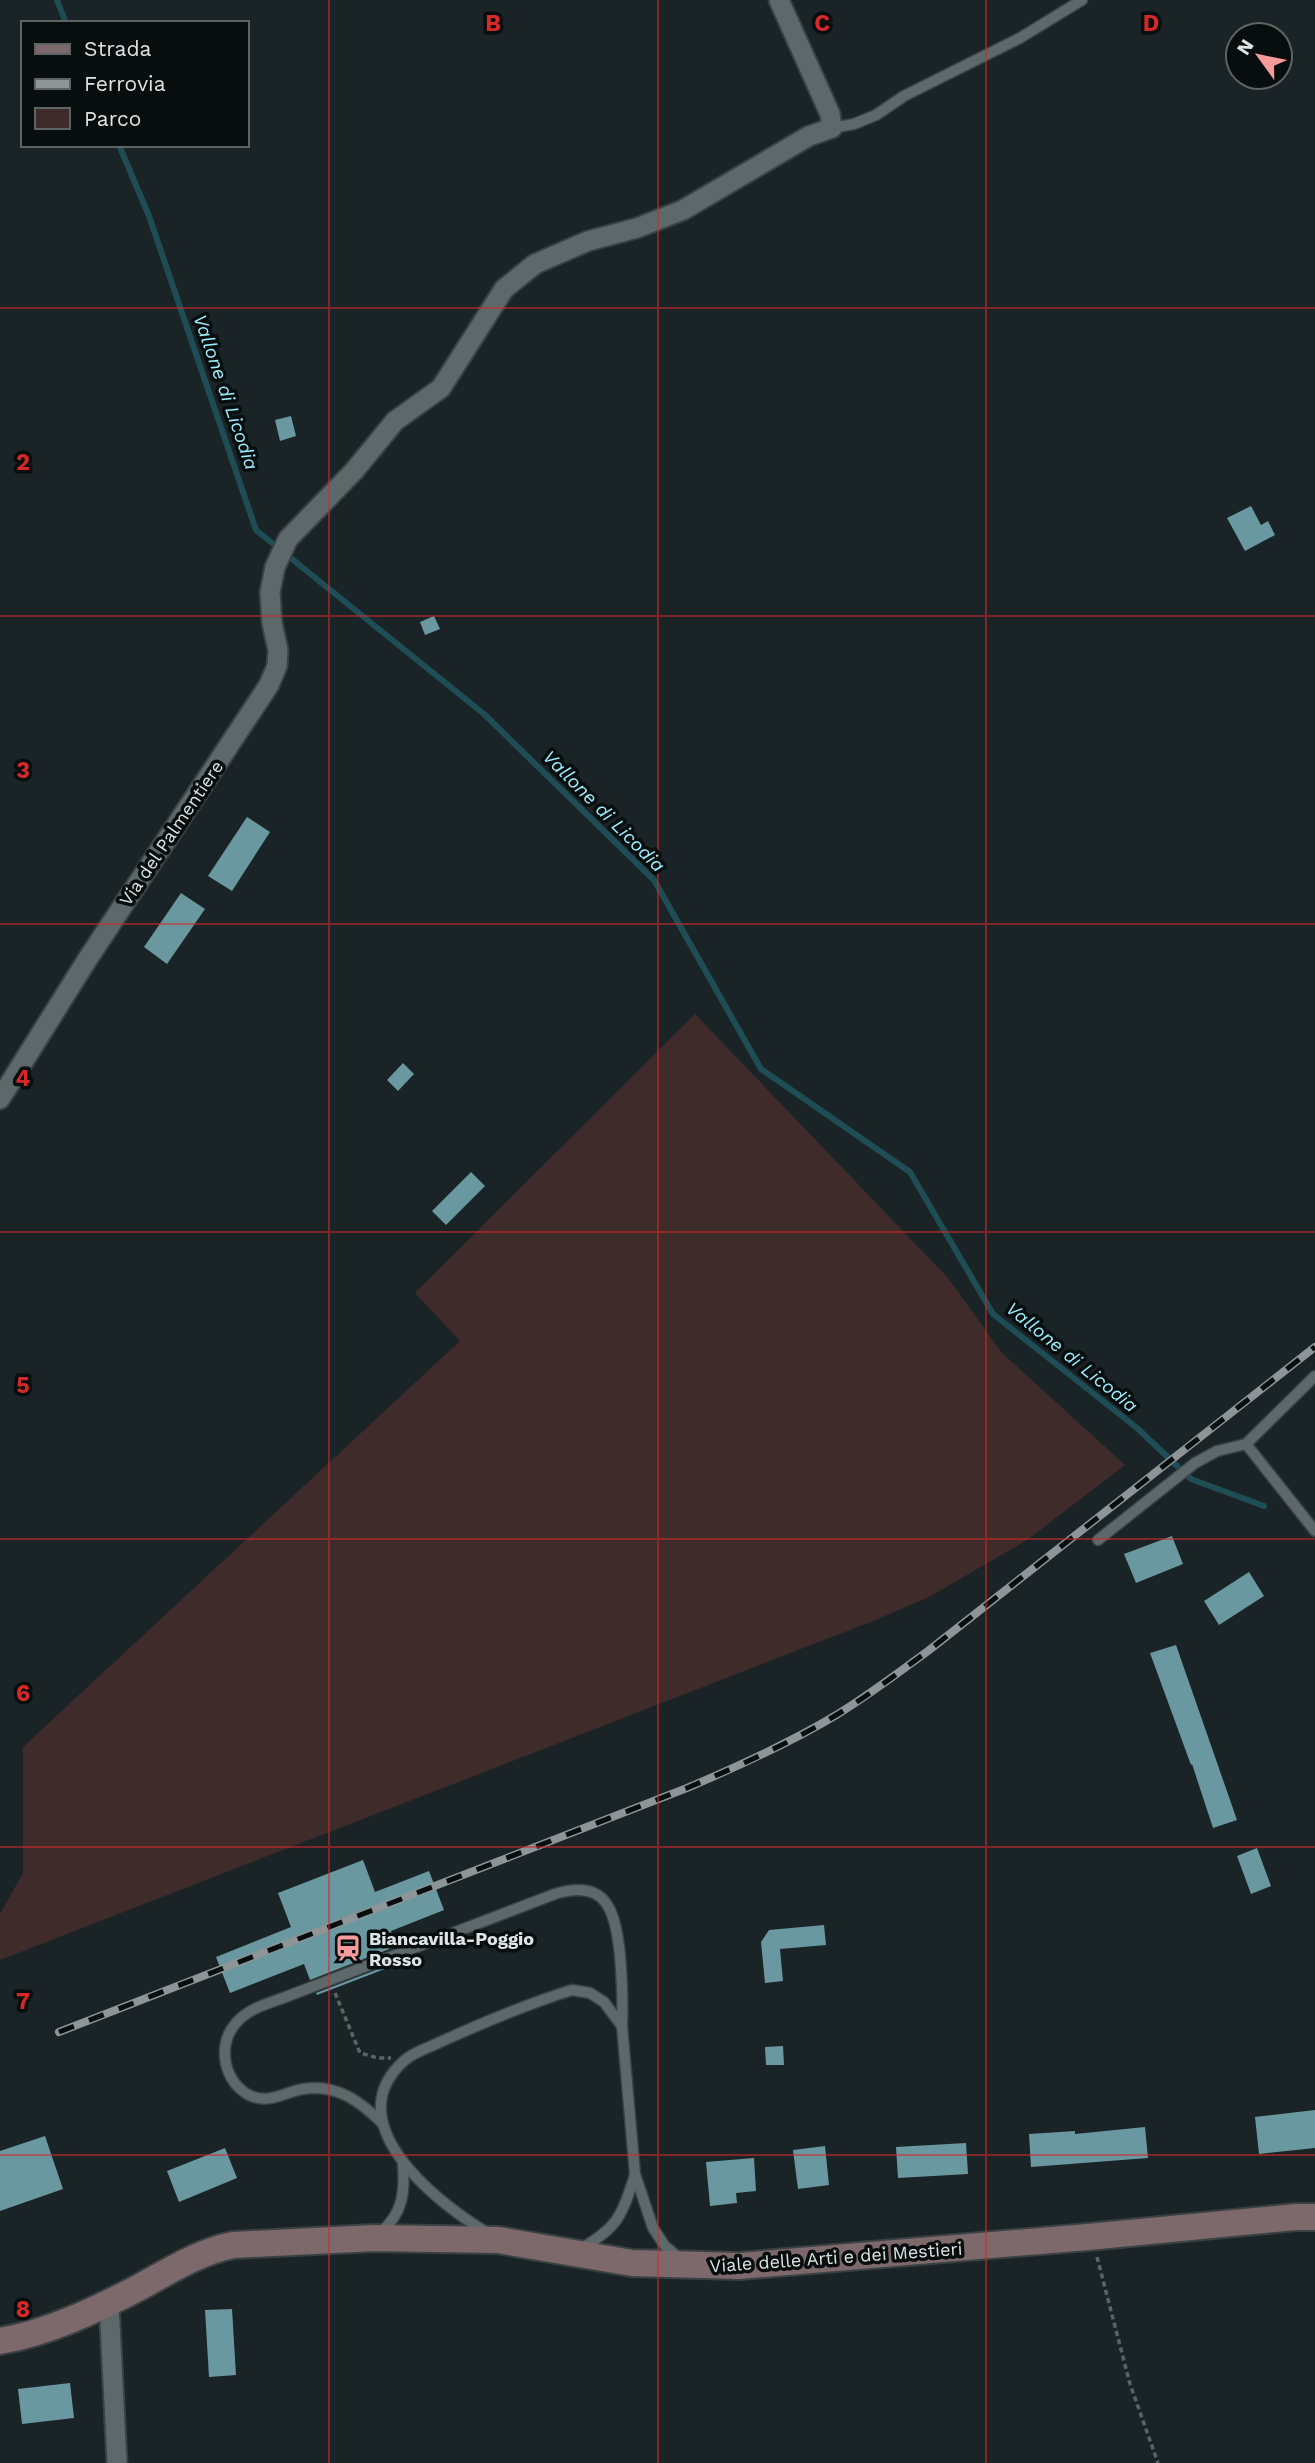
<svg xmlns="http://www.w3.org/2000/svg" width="1315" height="2463" viewBox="0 0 1315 2463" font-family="'Work Sans',sans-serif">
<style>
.green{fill:#402b2b}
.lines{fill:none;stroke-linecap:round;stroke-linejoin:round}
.stream{stroke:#1e4d55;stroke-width:6}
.building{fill:#6998a1}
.lane-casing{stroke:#394143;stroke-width:13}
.street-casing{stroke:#394143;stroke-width:23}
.secondary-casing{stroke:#394143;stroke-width:30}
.path{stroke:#5b6365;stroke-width:3.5;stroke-dasharray:5 3.5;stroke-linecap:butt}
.lane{stroke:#5d686b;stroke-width:10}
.street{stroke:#5d686b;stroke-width:19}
.secondary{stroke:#7d696c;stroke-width:26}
.rail-casing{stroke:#8d9597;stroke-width:8}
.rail{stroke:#080d0e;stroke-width:5;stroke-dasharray:16;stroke-linecap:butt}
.grid{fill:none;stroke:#d62828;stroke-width:2;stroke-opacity:0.55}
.labels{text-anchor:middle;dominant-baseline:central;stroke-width:7;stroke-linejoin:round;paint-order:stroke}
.street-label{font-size:18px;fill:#dee4e6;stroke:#080d0e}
.poi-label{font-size:18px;font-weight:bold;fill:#dee4e6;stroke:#080d0e;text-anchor:start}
.water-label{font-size:19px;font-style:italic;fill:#9ceefe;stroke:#080d0e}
.grid-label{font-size:23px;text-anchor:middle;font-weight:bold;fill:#d62828;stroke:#080d0e;stroke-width:7;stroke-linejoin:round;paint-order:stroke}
</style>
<rect width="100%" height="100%" fill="#1a2426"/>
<!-- green -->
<path class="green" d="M695,1014l253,264 54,75 123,112 -98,75 -98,57 -56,24 -873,339v-46l23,-41v-126l437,-406 -45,-48z"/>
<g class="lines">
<!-- stream -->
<g class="stream">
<path d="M57,0l9,23"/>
<path d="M119,145l30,71 107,314 228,184 170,166 107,189 149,103 83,142 144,114 54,51 73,27"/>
</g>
</g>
<!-- building -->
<g class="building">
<path d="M291,416l5,20 -16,5 -5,-21z"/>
<path d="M1251,506l10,19 7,-4 7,14 -30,16 -18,-33z"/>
<path d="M434,616l6,13 -15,6 -5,-13z"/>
<path d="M247,817l23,15 -38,59 -24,-15z"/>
<path d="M181,893l24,16 -38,55 -23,-17z"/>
<path d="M403,1063l11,11 -16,17 -11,-11z"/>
<path d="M471,1172l14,14 -39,39 -14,-14z"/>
<path d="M1172,1536l11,28 -47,19 -12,-29z"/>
<path d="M1249,1572l15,24 -45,29 -15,-24z"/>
<path d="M1176,1645l61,175 -24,8 -21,-64 -1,1 -41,-112z"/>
<path d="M1257,1848l14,38 -20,8 -14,-38z"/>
<path d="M363,1860l12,32 54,-21 15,39 -53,21 6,15 -87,34 -6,-16 -74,29 -14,-36 75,-30 -13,-34z"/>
<path d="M824,1925l2,20 -46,4 3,32 -18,2 -4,-41 8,-12z"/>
<path d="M402,1960l1,2 -86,33 -1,-2z"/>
<path d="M783,2046l1,19h-18l-1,-18z"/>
<path d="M1315,2110v38l-56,6 -4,-37z"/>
<path d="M1145,2127l3,31 -117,9 -2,-33 46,-3v3z"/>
<path d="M45,2136l18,53 -63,22v-60z"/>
<path d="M966,2143l2,31 -70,4 -2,-31z"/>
<path d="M825,2146l4,39 -31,4 -5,-39z"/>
<path d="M225,2148l12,30 -58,24 -12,-31z"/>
<path d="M754,2158l2,33 -20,2 1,10 -27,3 -4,-44z"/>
<path d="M232,2309l4,66 -27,2 -4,-67z"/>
<path d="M70,2383l4,35 -52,6 -4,-35z"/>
</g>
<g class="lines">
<!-- lane casing -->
<g class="lane-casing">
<g id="lane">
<path d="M832,128l22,-4 22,-9 28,-19 116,-58 62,-38"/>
<path d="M1246,1444l69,-68"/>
<path d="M1098,1540l97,-77 22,-12 29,-7 69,87"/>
<path d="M382,2123c-21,-21 -46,-40 -79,-34 -18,3 -33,15 -52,7 -27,-12 -35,-51 -15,-73 12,-14 30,-19 47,-25l272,-104c53,-16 60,18 65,61 2,24 3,47 2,71"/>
<path d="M381,2232c22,-19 24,-40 22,-68"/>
<path d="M486,2232c-52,-31 -151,-111 -81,-172 9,-8 23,-12 33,-17 44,-20 89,-39 134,-53l18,3 14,9 18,24 13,148 18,54 12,18 14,12"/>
<path d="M580,2249c38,-21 42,-34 55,-74"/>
</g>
</g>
<!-- street casing -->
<g class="street-casing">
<g id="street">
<path d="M0,1099l87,-139 182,-275 8,-19 1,-16 -6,-27 -2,-31 5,-25 13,-28 66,-68 41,-50 46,-33 63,-99 31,-25 53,-23 49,-13 46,-18 126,-74 23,-8 -2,-14 -51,-114"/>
<path d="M109,2303l8,160"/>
</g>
</g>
<!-- secondary casing -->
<g class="secondary-casing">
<path id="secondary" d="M0,2341c48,-8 98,-32 140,-54 31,-17 59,-35 93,-42l141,-7 124,2 134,23 107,3 349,-29 208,-20h19"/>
</g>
<!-- path -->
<g class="path">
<path d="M335,1993l25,60 18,5h13"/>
<path d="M1097,2257l33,127 28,79"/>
</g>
<!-- lane -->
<use href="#lane" class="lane"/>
<!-- street -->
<use href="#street" class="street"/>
<!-- secondary -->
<use href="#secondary" class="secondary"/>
<!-- rail casing -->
<g class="rail-casing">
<path id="rail" d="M59,2032l628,-244c52,-22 103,-45 151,-74 31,-19 60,-41 90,-63l387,-304"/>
</g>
<!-- rail -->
<use href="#rail" class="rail"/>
</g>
<!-- grid -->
<path class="grid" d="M329,0v2463M658,0v2463M986,0v2463M0,308h1315M0,616h1315M0,924h1315M0,1232h1315M0,1539h1315M0,1847h1315M0,2155h1315"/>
<!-- icons -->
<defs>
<g id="station-bare" transform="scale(2.1)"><path d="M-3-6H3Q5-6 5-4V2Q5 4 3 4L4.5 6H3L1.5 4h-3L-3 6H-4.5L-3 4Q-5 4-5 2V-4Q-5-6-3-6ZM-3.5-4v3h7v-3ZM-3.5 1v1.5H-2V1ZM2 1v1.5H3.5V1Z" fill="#f59b9c" stroke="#080d0e" stroke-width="2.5" paint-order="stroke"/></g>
</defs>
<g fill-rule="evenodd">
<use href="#station-bare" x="348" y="1948"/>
</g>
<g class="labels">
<!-- street labels -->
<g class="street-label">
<text transform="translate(171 833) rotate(-56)">Via del Palmentiere</text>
<text transform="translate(836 2257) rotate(-4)">Viale delle Arti e dei Mestieri</text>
</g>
<!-- poi labels -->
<g class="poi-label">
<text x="369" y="1938">Biancavilla-Poggio<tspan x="369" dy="21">Rosso</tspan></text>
</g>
<!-- water labels -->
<g class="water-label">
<text transform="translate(226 392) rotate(71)">Vallone di Licodia</text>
<text transform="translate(604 811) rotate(45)">Vallone di Licodia</text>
<text transform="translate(1072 1357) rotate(39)">Vallone di Licodia</text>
</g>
</g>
<g class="grid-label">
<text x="493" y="31">B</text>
<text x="822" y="31">C</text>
<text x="1151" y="31">D</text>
<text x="23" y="470">2</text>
<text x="23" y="778">3</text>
<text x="23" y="1086">4</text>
<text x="23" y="1393">5</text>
<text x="23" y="1701">6</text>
<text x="23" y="2009">7</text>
<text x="23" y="2317">8</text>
</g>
<!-- legend -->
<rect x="21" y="21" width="228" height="126" fill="#080d0e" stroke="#5e6364" stroke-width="2"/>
<rect x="35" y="44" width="35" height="10" fill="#7d696c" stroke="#5e6364" stroke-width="2"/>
<text x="84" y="56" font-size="21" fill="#dee4e6">Strada</text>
<rect x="35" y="79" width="35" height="10" fill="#8d9597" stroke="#5e6364" stroke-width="2"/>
<text x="84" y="91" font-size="21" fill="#dee4e6">Ferrovia</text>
<rect x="35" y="108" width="35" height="21" fill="#402b2b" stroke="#5e6364" stroke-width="2"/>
<text x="84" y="126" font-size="21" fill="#dee4e6">Parco</text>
<!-- north arrow -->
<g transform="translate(1259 56) rotate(303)"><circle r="33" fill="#080d0e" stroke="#5e6364" stroke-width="2"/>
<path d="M0-5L12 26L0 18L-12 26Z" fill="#f59b9c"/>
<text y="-10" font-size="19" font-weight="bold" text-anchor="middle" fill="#dee4e6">N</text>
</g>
</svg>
